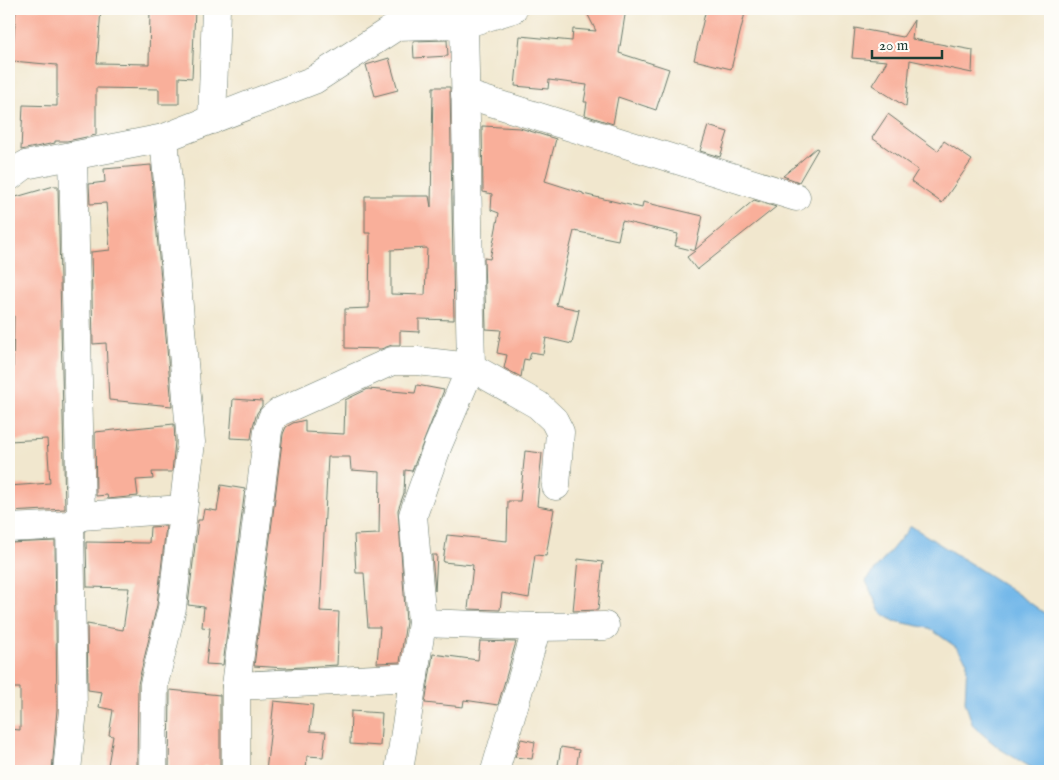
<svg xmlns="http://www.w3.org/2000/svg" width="1059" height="780" viewBox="0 0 1059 780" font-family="'IM FELL English',serif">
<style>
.water{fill:#73b8e9;stroke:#497a8e}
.building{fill:#f9af9a;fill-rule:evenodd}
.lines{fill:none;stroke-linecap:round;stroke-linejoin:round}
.minor-casing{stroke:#68786a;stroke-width:29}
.minor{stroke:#fff;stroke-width:28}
</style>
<rect width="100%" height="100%" fill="#fdfcf7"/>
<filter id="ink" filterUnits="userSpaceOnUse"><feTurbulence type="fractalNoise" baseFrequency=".02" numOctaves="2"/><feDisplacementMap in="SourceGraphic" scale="10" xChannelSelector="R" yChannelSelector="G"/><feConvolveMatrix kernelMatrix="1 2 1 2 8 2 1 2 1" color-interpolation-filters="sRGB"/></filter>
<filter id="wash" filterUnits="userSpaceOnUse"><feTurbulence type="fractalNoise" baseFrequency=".0096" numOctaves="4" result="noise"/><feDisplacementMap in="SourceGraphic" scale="20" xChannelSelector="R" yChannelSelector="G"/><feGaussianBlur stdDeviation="1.12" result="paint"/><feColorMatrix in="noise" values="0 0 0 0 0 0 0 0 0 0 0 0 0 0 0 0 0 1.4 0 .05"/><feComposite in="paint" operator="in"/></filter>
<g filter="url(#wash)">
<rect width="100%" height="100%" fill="#f1e7ce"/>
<!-- water -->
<path class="water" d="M911,526l98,62 41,29v154h-13l-37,-22 -27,-23 -8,-24 2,-41 -11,-14 -27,-19 -35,-7 -14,-9 -14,-31z"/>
<g id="blocks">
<!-- building -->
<g class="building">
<path d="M16,9h85l-4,54 52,1 1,-55h45l-3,69 -13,-1v27h-20v-15l-63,-1v47l-29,6h-12v2l-34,7 2,-45 34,1v-41l-45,-4z"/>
<path d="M585,9h41l-7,44 50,16 -13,41 -38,-13 -5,27 -28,-9 2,-13h-3l3,-17 -38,-5 -1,9 -33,-3 5,-50 52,5 1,-12 23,2z"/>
<path d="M706,9h40l-15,60 -37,-9z"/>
<path d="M914,20l-2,19 61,11 -1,23 -62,-13 -4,47 -34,-22 15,-24 -35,-3 3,-30 48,9z"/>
<path d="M447,40l1,16 -34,2 -1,-17z"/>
<path d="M389,58l9,32 -23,6 -9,-31z"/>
<path d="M433,87h17l4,233 -35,-1v13l-19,-1v14h-8l-11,4 -36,-1v-39l24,-1 1,-75h-5v-37h64l2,11zM427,248l-2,47 -34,-1v-44z"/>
<path d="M888,114l50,37 6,-10 28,19 -30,43 -31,-22 7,-11 -46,-32z"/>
<path d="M482,126l38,2 36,11 -11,42 38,12v1l59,14 1,-6 60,14 -8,34 59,-50 22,7 -79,63 -10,-13 8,-6 -20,-5 3,-12 -56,-13 -4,19 -44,-9 -18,74 23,5 -7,34 -26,-6 -3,16 -12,-2 -2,8 -5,-1 -3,18 -17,-9 3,-13 -10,-2 4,-23 -15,-1 -2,-71 6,1 9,-46 -8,-3 1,-16 -9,-2z"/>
<path d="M708,126l20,6 -8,25 -20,-6z"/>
<path d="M816,148l2,1 -19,33 -16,-6z"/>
<path d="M151,165l21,241 -63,-6 -3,-57 -13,1 -2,-92 19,-2 -4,-47 -16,1 -1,-20 16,-2 -1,-13z"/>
<path d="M54,186h4l7,323 -56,3v-26l41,-3 -3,-44 -38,2v-66h4l1,-59h-5v-117z"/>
<path d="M417,385l27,5 -32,81 -7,-1 -1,23 -6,17 8,112 -6,40 -23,1 3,-36h-12l-4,-54h-8l-2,-38 25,-1 1,-62 -29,-2 -1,-13h-22l-8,154 19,1 -2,53 -52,3 -31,-2 29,-232 3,-7 7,-4 12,-3v12l39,2 1,-34 23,-11 47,4z"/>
<path d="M233,399l29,2v5l-5,7 -4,13 -2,13 -21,-1z"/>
<path d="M174,424l1,18 -3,30h-20l1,7 -17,1 2,16 -30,3 -1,-4 -11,1 -1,-64z"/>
<path d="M525,451l17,2 -5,53 17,3 -8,47 -11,-1 -6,43 -27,-5 -2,17 -32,-1 5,-44 -30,-3 4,-27 60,6 1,-40h12z"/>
<path d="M221,485l24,4 -22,176 -17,-1 4,-36 -8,-1 2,-20 -16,-2 10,-85h4l2,-11 13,2z"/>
<path d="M166,526l-9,79 -19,79 -1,87h-30l6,-35 -4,-1 4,-25 -14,-3 3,-15 -14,-2 -1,-66 36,6 6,-42 -42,-1 -1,-45 63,1 1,-16z"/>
<path d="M55,541l2,168 -5,62 -43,-1v-41l11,1v-42h-11v-145z"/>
<path d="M432,555h5l-2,36z"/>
<path d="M578,559l25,3 -5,48 -25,1z"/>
<path d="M480,641l36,1 -18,63 -34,-5 -1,7 -38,-4 8,-49 45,6z"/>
<path d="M170,690l50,5v72l-17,-1 -1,5h-33z"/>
<path d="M274,701l39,4 -3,26 16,1 -3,25 -16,-1 -1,15h-40z"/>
<path d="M351,711l31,2 -2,33 -30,-2z"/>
<path d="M521,739l14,3 -3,17 -17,-2z"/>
<path d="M561,747l18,3 -3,21h-19z"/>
</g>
</g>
</g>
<g filter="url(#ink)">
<use href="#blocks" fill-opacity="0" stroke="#68786a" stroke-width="1"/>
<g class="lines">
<!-- minor casing -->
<g class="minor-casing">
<g id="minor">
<path d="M465,94l331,103"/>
<path d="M212,120l4,-111"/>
<path d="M73,156l8,360"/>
<path d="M9,177l16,-12 139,-27 150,-58 83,-54 67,-2 49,-15"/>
<path d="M9,528l61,-3 11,-9 102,-7"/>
<path d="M422,623l115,4 68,-1"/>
<path d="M236,686l178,-9"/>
<path d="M67,771l6,-61 -3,-185"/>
<path d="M153,771l1,-87 18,-76 19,-166 -27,-304"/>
<path d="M236,771v-85l32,-255 4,-13 7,-6 113,-51h25l54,6 67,38 16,15 6,12 -4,54"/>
<path d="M399,771l23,-148 -9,-108 25,-70 33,-78 -7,-343"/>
<path d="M495,771l42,-144"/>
</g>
</g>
<!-- minor -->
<use href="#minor" class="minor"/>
</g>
</g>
<!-- margin -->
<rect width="1059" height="780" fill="none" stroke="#fdfcf7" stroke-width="30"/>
<!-- scale -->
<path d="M872 50v8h70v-8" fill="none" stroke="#1f3d34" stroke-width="2.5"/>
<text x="879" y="50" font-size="15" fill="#1f3d34" stroke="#fdfcf7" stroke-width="4" paint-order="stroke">20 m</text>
</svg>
